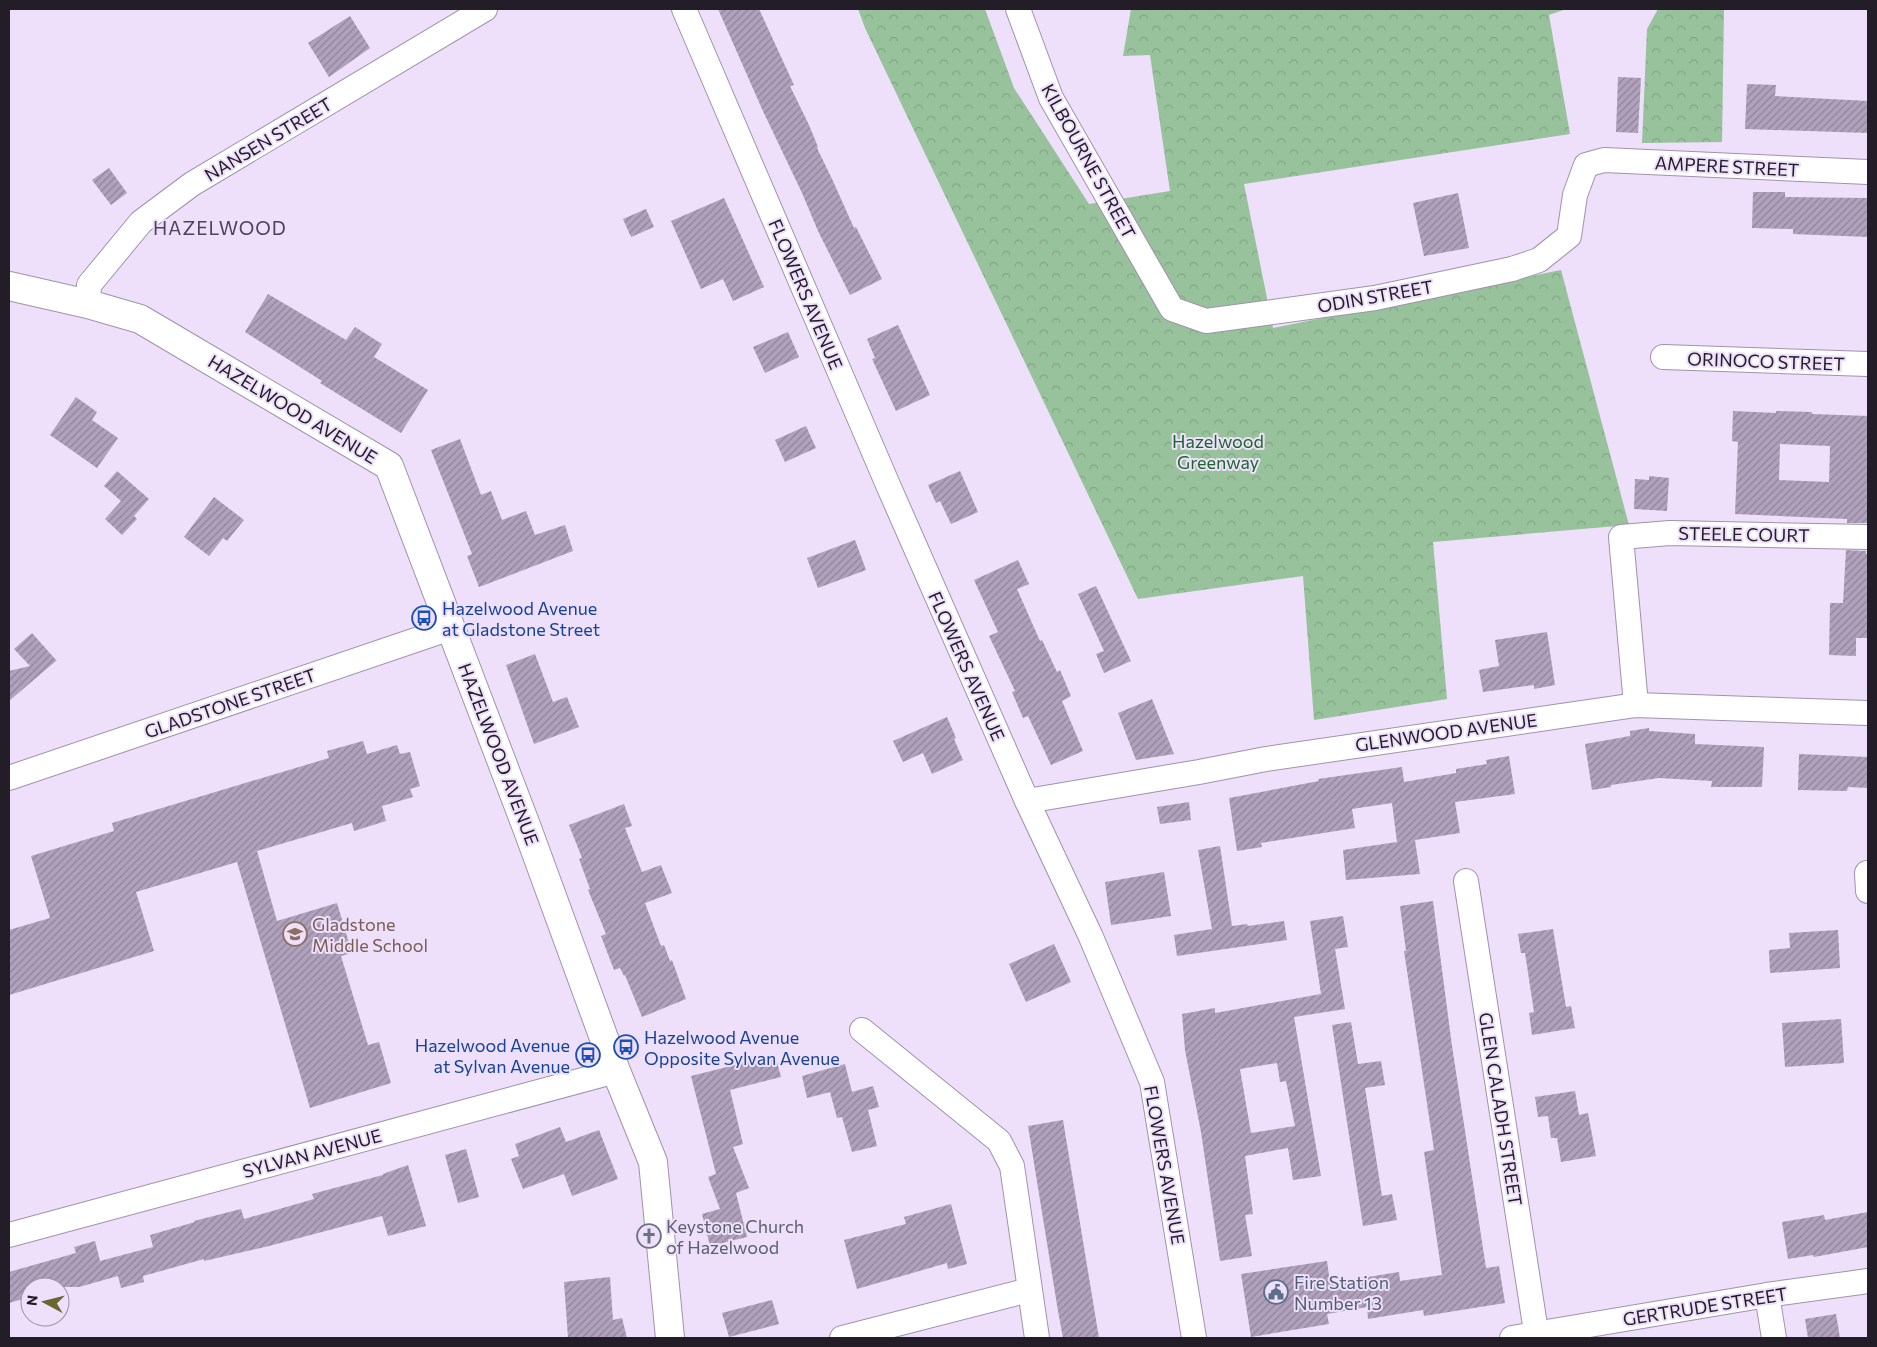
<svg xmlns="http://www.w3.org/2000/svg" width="1877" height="1347" viewBox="0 0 1877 1347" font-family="Commissioner,sans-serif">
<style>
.forest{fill:url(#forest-crowns)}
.building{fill:url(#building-hatch);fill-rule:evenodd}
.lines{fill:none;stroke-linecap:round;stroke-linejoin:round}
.minor-casing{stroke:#a192ac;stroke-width:26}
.secondary-casing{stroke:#a192ac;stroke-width:30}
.minor{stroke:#fff;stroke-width:24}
.secondary{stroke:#fff;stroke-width:28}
.labels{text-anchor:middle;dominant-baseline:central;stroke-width:4;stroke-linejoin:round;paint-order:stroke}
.street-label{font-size:18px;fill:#221d27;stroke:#eedffb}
.park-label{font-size:18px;fill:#1b662b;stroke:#eedffb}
.transit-label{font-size:18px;fill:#164399;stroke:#eedffb;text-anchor:start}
.education-label{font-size:18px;fill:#785e54;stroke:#eedffb;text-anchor:start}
.worship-label{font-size:18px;fill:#5b616d;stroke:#eedffb;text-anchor:start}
.service-label{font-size:18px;fill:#4e5e75;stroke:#eedffb;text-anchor:start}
.neighbourhood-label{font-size:19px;letter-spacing:1px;fill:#4f4359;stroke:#eedffb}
</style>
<defs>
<pattern id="forest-crowns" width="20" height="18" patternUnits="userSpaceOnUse" patternTransform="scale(1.25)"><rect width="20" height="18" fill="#97c29b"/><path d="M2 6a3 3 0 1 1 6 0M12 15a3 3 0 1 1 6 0" fill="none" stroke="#82a686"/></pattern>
<pattern id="building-hatch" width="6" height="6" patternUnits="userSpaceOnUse" patternTransform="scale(1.25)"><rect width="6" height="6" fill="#b0a2bc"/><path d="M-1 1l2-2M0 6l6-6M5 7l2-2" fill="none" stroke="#8f8399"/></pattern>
</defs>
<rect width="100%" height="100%" fill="#eedffb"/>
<!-- forest -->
<g class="forest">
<path d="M858,9h127l29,79 75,116 81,-13 -20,-136 -27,1 8,-47h435l-17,6 21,119 -326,50 29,144 288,-58 68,255 -196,17 14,157 -133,21 -11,-144 -165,23 -273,-571z"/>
<path d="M1658,9h66l-2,133 -80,1 5,-114z"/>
</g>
<!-- building -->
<g class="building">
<path d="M718,9h41l35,76 -4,1 19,39 9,22 -1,1 16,33 21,47 2,-1 26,52 -32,16 -32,-64 -16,-38 -40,-84z"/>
<path d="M350,16l20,32 -41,29 -21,-34z"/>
<path d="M1618,77l23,1 -3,55 -22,-1z"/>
<path d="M1747,84l29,1 -1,11 93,5v32l-123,-4z"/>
<path d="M109,168l18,25 -16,12 -19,-25z"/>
<path d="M1753,192h32v5l83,1v39l-75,-3v-5l-41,-1z"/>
<path d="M1458,193l11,55 -45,8 -11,-53z"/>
<path d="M724,198l40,89 -31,14 -10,-22 -22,10 -30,-68z"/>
<path d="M646,209l8,18 -23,10 -8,-18z"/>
<path d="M268,294l78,46 9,-13 27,17 -8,13 54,33 -27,43 -81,-50 2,-2 -77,-49z"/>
<path d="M898,325l32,70 -34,16 -24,-52 3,-1 -8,-19z"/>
<path d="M788,332l11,25 -34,16 -12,-26z"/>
<path d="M76,397l21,15 -5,8 26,18 -21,30 -47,-33z"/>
<path d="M1733,411l43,2v-2l36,1v2l56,2 -1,107h-20v-4l-112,-5 3,-72 -6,-1zM1780,444l50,2 -1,36 -50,-2z"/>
<path d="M806,426l10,22 -31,14 -10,-22z"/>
<path d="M460,439l21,56 10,-4 11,29 24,-9 9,24 30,-10 8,26 -94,36 -12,-31 5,-2 -41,-104z"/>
<path d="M117,471l32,28 -15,17 3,3 -15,16 -17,-16 16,-18 -17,-15z"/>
<path d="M960,471l18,41 -27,12 -11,-23 -4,2 -8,-18z"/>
<path d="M1649,476l20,2 -2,33 -33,-2 1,-30 14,1z"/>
<path d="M214,497l30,23 -17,21 -4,-3 -14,18 -25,-19z"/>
<path d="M855,540l11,30 -48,18 -11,-30z"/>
<path d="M1846,550l20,1v3h2v84h-12v18l-27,-1 1,-52h13z"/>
<path d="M1018,560l11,24 -12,5 23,52 2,-1 15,32 3,-2 11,26 -9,5 21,50 -32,14 -23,-49 -5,2 -11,-26 3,-1 -26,-55 9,-4 -24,-52z"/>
<path d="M1096,586l35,75 -27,12 -8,-19 8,-3 -26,-57z"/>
<path d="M1547,632l8,53 -21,4v-4l-51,7 -4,-22 20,-4 -4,-26z"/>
<path d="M32,633l24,27h1l-48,41v-30l21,-5 -16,-17z"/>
<path d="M535,654l18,48 14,-5 12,30 -45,17 -28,-79z"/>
<path d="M1152,699l22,55 -38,6 -18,-47z"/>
<path d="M947,717l9,21 -2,1 9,21 -31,14 -9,-21 -20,9 -10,-21z"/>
<path d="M1649,728v3l46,3v10l69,3 -2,40h-51l1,-6 -53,-3 -48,7v2l-19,3 -7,-46 45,-8v-5z"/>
<path d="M363,741l4,13 30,-9 3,9 10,-2 10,34 -10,3 3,8 -31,9 4,15 -32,10 -2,-8 -95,28 20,70 60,-18 15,50 -11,3 27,89 11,-3 12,41 -81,25 -73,-246 -101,30 18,59 -145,44v-65l41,-12 -19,-62 83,-25 -2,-8 217,-65 -2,-7z"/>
<path d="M1799,754l69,3v31l-20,-1 -1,4 -49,-1z"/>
<path d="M1509,756l6,38 -60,8 5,31 -45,7 5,34 -74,6 -3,-30 54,-8 -5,-39 -40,6 3,19 -94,15 1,4 -25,4 -8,-53 90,-17 -1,-2 84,-12 2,15 52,-9v-4l31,-5 -1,-4z"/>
<path d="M1189,802l2,18 -31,4 -3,-17z"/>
<path d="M624,804l8,22 -7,2 17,44 19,-7 11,28 -27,10 16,43 3,-1 6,16 2,-1 14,39 -44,18 -17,-42 -1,1 -4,-8 -6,2 -13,-34 5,-2 -18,-44 2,-1 -11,-30 3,-1 -13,-33z"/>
<path d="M1220,846l12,80 15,-2 1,2 36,-5 3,19 -110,16 -3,-21 38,-6 -14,-79z"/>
<path d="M1164,872l7,44 -60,9 -6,-43z"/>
<path d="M1433,901l19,145 34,222 13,-2 6,37 -81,13 -1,-6 -55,9 -1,-12 -40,7 2,10 -78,13 -10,-63 86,-13 3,22 69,-11 1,9 42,-6 -18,-123 10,-2 -30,-199h2l-6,-45z"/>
<path d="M1343,916l5,31 -13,2 10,60 -51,8 27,159 -28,4 -5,-32 -43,8 8,58 -8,1 7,41 -32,5 -19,-129 -16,-82 -3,-36 33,-6v5l106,-19 -11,-73zM1277,1063l3,19 6,-1 9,45 -44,7 -11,-64z"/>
<path d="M1553,929l13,78 5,-1 4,22 -43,7 -3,-22 5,-1 -9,-59h-4l-3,-19z"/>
<path d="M1838,930l2,38 -70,5 -1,-23 21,-2 -1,-15z"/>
<path d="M1054,944l17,38 -45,20 -17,-38z"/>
<path d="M1841,1019l3,44 -59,4 -3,-44z"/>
<path d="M1351,1022l7,42 23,-3 4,24 -20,3 17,108 10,-2 5,26 -34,6 -31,-201z"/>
<path d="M775,1055l6,22 -51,13 13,54 -10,3 16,41 -13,5 11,44 -37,9 -8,-32 18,-5 -12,-32 8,-3 -25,-98z"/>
<path d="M845,1064l7,28 21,-6 6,21 -11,3 9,36 -25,6 -10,-35 -5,1 -7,-26 -23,6 -5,-22z"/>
<path d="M1575,1091l4,24 9,-2 8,43 -35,6 -4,-24h-6l-3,-22 -10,1 -3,-20z"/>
<path d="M1063,1120l36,218h-36l-5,-27 -30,-185z"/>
<path d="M560,1127l6,15 33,-12 19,49 -46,17 -8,-22 -41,15 -12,-30 8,-3 -4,-12z"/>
<path d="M466,1149l13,48 -21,6 -13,-48z"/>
<path d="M408,1165l18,61 -38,10 -6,-20 -113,30 -65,15v-2l-61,17 1,6 -23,6 -3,-12 -39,11h-49v10l-21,6v-31l67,-19 -2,-6 21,-6 5,20 53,-14 -3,-12 45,-13 -1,-1 47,-12 3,10 70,-20 -2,-5 71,-19v-1z"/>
<path d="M951,1204l16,60 -19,5 -1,-6 -90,26 -13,-49 62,-16 -2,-7z"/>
<path d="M1868,1212v35l-54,10 -1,-2 -25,4 -6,-37 42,-7 1,5z"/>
<path d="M610,1277l3,43 9,-2 5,20h-59l-4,-56z"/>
<path d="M772,1300l7,24 -50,13 -7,-24z"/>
<path d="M1836,1314l4,24h-32l-3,-19z"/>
</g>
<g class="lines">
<!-- minor casing -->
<g class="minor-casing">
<g id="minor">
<path d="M684,9l204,476 139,316 64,136 61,145 42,256"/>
<path d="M1018,9l33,89 121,211 34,12 169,-23 137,-29 27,-9 30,-24 6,-41 11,-30 18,-5 264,12"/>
<path d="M88,304l1,-19 52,-63 51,-38 293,-175"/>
<path d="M1663,357l205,7"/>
<path d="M1636,705l-15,-168 49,-4 198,4"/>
<path d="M9,778l442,-150"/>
<path d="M1027,801l172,-29 67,-13 370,-54 232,8"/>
<path d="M1867,873l1,18"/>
<path d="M1466,881l71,457"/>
<path d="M862,1030l137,111 13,25 25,172"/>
<path d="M9,1235l607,-164"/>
<path d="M1767,1295l7,43"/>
<path d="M842,1338l187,-48"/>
<path d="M1512,1338l255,-43 101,-14"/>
</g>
</g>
<!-- secondary casing -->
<g class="secondary-casing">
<path id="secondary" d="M9,286l79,18 52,15 249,147 138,362 89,243 37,91 17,176"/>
</g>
<!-- minor -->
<use href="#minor" class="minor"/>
<!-- secondary -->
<use href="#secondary" class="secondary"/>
</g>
<!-- icons -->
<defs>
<g id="bus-ring" transform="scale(1.25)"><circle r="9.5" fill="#eedffb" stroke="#1a4fb4" stroke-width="1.5"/><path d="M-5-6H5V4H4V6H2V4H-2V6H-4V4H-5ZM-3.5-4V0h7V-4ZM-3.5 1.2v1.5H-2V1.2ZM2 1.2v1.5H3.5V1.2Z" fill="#1a4fb4"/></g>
<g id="school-ring" transform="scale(1.25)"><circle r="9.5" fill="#eedffb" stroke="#8d6e63" stroke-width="1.5"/><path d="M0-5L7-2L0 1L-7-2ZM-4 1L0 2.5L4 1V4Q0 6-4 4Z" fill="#8d6e63"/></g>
<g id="church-ring" transform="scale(1.25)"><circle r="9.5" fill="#eedffb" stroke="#6b7280" stroke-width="1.5"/><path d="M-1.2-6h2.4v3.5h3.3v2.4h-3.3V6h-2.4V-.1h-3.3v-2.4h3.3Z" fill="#6b7280"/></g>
<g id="civic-ring" transform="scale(1.25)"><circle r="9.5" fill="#eedffb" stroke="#5c6f8a" stroke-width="1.5"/><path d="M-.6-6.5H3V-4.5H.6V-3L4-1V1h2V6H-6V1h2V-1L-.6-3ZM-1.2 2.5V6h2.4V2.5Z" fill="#5c6f8a"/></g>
</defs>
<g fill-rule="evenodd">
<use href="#bus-ring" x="424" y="618"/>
<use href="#school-ring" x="295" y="934"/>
<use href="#bus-ring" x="626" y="1047"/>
<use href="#bus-ring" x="588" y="1055"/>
<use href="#church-ring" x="649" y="1236"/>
<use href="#civic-ring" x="1276" y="1292"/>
</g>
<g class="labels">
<!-- street labels -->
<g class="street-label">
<text transform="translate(268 139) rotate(-31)">NANSEN STREET</text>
<text transform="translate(1089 161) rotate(61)">KILBOURNE STREET</text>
<text transform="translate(1727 166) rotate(3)">AMPERE STREET</text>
<text transform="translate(806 294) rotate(67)">FLOWERS AVENUE</text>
<text transform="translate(1375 296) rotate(-10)">ODIN STREET</text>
<text transform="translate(1766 361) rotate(2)">ORINOCO STREET</text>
<text transform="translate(293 409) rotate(31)">HAZELWOOD AVENUE</text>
<text transform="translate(1744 534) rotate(1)">STEELE COURT</text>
<text transform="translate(967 666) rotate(66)">FLOWERS AVENUE</text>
<text transform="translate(230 703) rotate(-19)">GLADSTONE STREET</text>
<text transform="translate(1446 732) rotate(-8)">GLENWOOD AVENUE</text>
<text transform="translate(499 754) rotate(69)">HAZELWOOD AVENUE</text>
<text transform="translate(1501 1109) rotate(81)">GLEN CALADH STREET</text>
<text transform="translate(312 1153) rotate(-15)">SYLVAN AVENUE</text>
<text transform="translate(1165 1165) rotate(80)">FLOWERS AVENUE</text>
<text transform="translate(1705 1306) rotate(-9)">GERTRUDE STREET</text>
</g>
<!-- park labels -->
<g class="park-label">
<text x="1218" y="441">Hazelwood<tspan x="1218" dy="21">Greenway</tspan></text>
</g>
<!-- transit labels -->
<g class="transit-label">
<text x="442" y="608">Hazelwood Avenue<tspan x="442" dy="21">at Gladstone Street</tspan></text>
<text x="644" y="1037">Hazelwood Avenue<tspan x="644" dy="21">Opposite Sylvan Avenue</tspan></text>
<text x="570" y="1045" text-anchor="end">Hazelwood Avenue<tspan x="570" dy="21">at Sylvan Avenue</tspan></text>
</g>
<!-- education labels -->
<g class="education-label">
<text x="312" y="924">Gladstone<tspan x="312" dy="21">Middle School</tspan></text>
</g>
<!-- worship labels -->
<g class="worship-label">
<text x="666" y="1226">Keystone Church<tspan x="666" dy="21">of Hazelwood</tspan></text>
</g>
<!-- service labels -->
<g class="service-label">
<text x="1294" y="1282">Fire Station<tspan x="1294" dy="21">Number 13</tspan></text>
</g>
<!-- neighbourhood labels -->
<g class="neighbourhood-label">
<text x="220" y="227">HAZELWOOD</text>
</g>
</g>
<!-- border -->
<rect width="1877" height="1347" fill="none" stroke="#221d27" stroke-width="20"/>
<!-- north arrow -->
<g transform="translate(45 1302) rotate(277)"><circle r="24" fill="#eedffb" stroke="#9c91a6"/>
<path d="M0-4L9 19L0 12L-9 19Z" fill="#6b6531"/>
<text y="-8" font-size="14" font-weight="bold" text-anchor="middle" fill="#221d27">N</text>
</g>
</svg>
